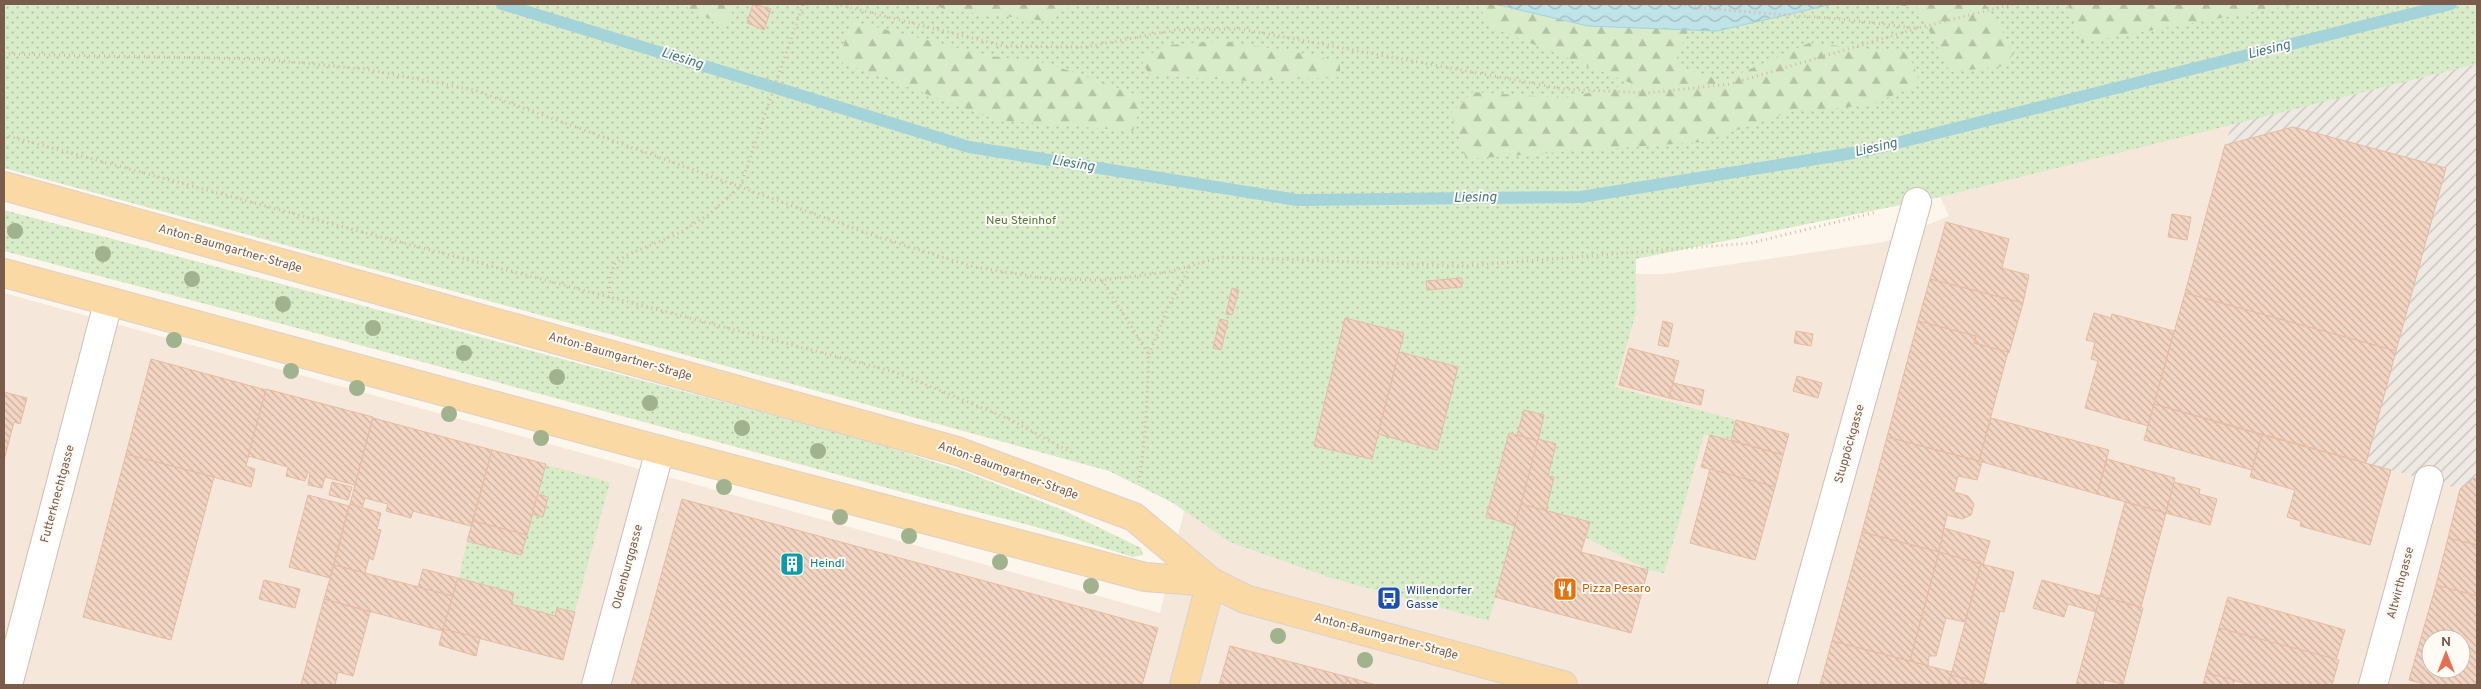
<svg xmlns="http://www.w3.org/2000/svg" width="2481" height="689" viewBox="0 0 2481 689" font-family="Overpass,sans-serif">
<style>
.residential{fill:#f5e8da;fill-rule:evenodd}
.industrial{fill:url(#industrial-furrows)}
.green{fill:url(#green-dots)}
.forest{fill:url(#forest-firs)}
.water{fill:url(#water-waves);stroke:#a5d3da}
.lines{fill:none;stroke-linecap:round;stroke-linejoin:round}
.stream{stroke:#a5d3da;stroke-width:12}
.building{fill:url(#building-back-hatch);stroke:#e6bba3;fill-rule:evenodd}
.minor-casing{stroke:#d1beb0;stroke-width:30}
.major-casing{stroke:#dad1cd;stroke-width:30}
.path{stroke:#d9b8a5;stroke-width:3;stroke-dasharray:1 4;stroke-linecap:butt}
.minor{stroke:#fff;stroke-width:28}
.major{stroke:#fbd9a5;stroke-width:28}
.tree{fill:#a0b28e}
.labels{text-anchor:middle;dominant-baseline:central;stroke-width:4;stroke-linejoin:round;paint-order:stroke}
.park-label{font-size:12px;fill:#537a41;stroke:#fffaf3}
.street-label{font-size:12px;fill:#7a5c4d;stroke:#fffaf3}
.culture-label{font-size:12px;fill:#0d838f;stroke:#fffaf3;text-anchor:start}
.food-label{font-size:12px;fill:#c56008;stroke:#fffaf3;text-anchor:start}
.transit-label{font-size:12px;fill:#164399;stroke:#fffaf3;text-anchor:start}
.water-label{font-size:14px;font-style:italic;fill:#437c86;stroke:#fffaf3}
</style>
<defs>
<pattern id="industrial-furrows" width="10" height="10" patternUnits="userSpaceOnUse" patternTransform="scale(1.25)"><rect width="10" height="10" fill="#efe9e4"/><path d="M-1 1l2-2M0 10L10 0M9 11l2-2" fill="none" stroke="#c7c0bb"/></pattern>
<pattern id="green-dots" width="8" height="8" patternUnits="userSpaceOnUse" patternTransform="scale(1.25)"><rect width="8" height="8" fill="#d8ecc9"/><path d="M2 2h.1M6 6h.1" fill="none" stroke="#b4c2a5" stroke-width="1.8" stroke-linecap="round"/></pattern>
<pattern id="forest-firs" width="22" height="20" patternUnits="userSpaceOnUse" patternTransform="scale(1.25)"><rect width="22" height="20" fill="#d8ecc9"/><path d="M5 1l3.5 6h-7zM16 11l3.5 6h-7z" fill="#b4c2a5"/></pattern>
<pattern id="water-waves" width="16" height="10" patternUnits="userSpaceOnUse" patternTransform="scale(1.25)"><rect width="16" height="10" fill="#bfe3e8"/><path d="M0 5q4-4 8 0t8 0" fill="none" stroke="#a0bbbe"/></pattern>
<pattern id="building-back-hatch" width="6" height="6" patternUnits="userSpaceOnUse" patternTransform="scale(1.25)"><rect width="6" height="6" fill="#f3d5c3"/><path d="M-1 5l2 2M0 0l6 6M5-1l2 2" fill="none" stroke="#cab0a1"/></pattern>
</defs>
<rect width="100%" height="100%" fill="#fdf6ec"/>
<!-- residential -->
<path class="residential" d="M2231,124l-57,207 -63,-16 -16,27 3,19 50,65 -4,14 108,30 -2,7 45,13 71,-27 94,26 -24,96 41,11v89h-2473v-392l1156,320 80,-341 424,2 220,-32 65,-26 -9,-19zM2431,639h30v30h-30z"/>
<!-- industrial -->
<path class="industrial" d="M2477,64v532l-41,-11 24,-96 -69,-19 -21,75 -70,-19 1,-5 -14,-4 7,-27 -44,-13 2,-7 -108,-30 3,-14 -49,-65 -7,-2 4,-17 -9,-2 8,-27 16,5 2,-4 62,17 57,-207z"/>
<!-- green -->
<g class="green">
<path d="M4,4h2473v60l-537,133 -304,62v53l-21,75 121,33 -5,20 -27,-5 -40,138 -16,-3 -127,-66 -32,117 -158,-43 -101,-36 -57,-39 -64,-32 -1105,-303z"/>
<path d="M4,210l854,228 106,33 101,40 76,37 2,7 -10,2 -93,-29 -86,-22 -672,-182 -278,-73z"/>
<path d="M546,465l64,17 -36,133 -17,-7 -2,8 -44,-12 3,-11 -55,-15 8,-37 54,14z"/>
</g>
<!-- forest -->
<g class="forest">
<path d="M684,4h52l-10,21 -33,-13z"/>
<path d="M933,4h141l-27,17 -101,-11z"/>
<path d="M1476,4h223l-25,61 49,16 86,-38 100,10 11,31 -50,21 -80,7 -88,30 -236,17 -15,-46 22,-21 91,6 69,-14 -138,-55z"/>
<path d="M1879,4h106l30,48 -11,14 -54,6 -33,-65z"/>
<path d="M2068,4h229l-216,39z"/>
<path d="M852,21l138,35 57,7 96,34 -10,34 -137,-11 -158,-59z"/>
<path d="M1224,41l89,14 27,9v13l-91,4 -100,-6 -8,-16 27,-14z"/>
</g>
<!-- water -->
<path class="water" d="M1494,4h339l-116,27 -129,-5z"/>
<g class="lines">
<!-- stream -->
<path class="stream" d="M502,4l467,143 328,53 284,-3 284,-46 586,-147"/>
</g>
<!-- building -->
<g class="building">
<path d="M753,4l18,5 -7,21 -17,-7z"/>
<path d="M2293,127l153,41 -50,183 -211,-58 40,-148z"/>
<path d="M2172,214l19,3 -4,23 -19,-3z"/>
<path d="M1946,222l63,17 -7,29 27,7 -6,28 -93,-24z"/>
<path d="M1462,278v9l-35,3 -1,-9z"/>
<path d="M1930,279l93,24 -14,50 -35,-10 2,-7 -58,-15z"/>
<path d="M1232,288l7,2 -7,25 -6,-1z"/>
<path d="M2185,293l211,58 -30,112 -212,-59z"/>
<path d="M2094,313l17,5 1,-4 62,17 -26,95 -63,-18 13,-47 -7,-2 4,-17 -9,-2z"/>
<path d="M1345,318l59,15 -32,126 -58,-13z"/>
<path d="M1220,319l8,2 -7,29 -8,-2z"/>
<path d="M1663,321l10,3 -5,23 -10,-2z"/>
<path d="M1918,321l58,15 -2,7 34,9 -29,109 -92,-24z"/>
<path d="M1796,331l17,3 -2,12 -17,-3z"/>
<path d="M1629,348l50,13 -10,37 -50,-13z"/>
<path d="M1399,352l59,15 -21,83 -59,-16z"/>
<path d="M151,359l115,31 -20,76 9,3 -4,18 -125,-33z"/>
<path d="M1797,376l25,7 -4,15 -25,-7z"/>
<path d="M1673,383l31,7 -3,15 -32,-7z"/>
<path d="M266,389l107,28 -18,68 -30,-8 -3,11 -14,-3 2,-12 -2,-1 -3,9 -19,-5 2,-9 -40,-11z"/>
<path d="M4,392l23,6 -7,26 -6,-2 -10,38z"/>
<path d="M2154,404l108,31 -10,35 -108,-30z"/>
<path d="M1524,410l20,5 -6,26 -21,-6z"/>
<path d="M373,418l119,32 -21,76 -58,-15 -2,7 -25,-7 2,-7 -23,-6 -3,10 -12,-4z"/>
<path d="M1991,418l118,32 -12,44 -118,-33z"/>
<path d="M1736,420l53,14 -6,21 -52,-15z"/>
<path d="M1509,433l29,8 -22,85 -30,-9z"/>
<path d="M1710,435l73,20 -8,32 -74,-20z"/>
<path d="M2262,435l129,35 -21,75 -70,-19 1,-5 -14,-4 8,-27 -45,-13z"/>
<path d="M1887,437l95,25 -5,18 -19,-4 -4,16 14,4 6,8 -3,11 -9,4 -15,-4 -8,37 -77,-20z"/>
<path d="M1538,439l18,5 -8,32 6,1 -8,34 -25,-7z"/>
<path d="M492,450l54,14 -19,71 -54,-14z"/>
<path d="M126,454l88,23 -43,163 -88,-23z"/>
<path d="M2107,459l68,19 -9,35 -69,-19z"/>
<path d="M1710,469l65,18 -20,73 -65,-17z"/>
<path d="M2474,478l3,1v66l-29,-7 12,-49z"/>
<path d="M332,482l20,5 -4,13 -19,-5z"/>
<path d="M2174,482l26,7 -1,5 18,5 -7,26 -44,-12z"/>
<path d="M538,494l10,3 -5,20 -11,-3z"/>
<path d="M308,495l41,11 -19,72 -41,-11z"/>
<path d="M682,499l476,129 -16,57h-511z"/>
<path d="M2125,502l41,11 -25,94 -41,-11z"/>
<path d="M350,504l31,9 -4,16 4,1 -8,30 -4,-2 -4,15 -31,-8z"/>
<path d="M1521,504l69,18 -9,30 67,18 -17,63 -136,-36z"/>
<path d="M473,521l54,14 -6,20 -54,-14z"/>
<path d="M1944,528l46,13 -7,24 -44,-13z"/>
<path d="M1862,532l77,20 -29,109 -78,-20z"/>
<path d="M2448,538l29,7v51l-41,-11z"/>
<path d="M1939,552l42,12 -16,58 -19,-4 -10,38h-7l-1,10 -18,-5z"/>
<path d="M1981,564l33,8 -10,40 -4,-1 -17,72 -32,-8z"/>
<path d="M334,565l119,31 -10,35 -119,-32z"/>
<path d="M423,569l35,9 -5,18 -35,-9z"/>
<path d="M458,578l56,15 -3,11 44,12 2,-8 18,4 -12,48 -120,-31z"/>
<path d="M264,580l36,9 -5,19 -36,-9z"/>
<path d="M2042,580l58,16 -4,16 -28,-8 -4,13 -31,-9z"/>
<path d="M2436,585l41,11v89h-49l-19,-5zM2431,639h30v30h-30z"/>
<path d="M2100,596l43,12 -20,76 -19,-4 -1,5h-27z"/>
<path d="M2228,597l117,33 -9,30 -117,-32z"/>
<path d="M324,599l46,13 -17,64 -15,-4 -3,13h-34z"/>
<path d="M2219,628l120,32 -7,25h-82l-44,-12z"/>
<path d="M443,629l37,9 -4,18 -37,-11z"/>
<path d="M1832,641l120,31 -4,13h-128z"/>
<path d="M1230,646l118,31 -3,8h-126z"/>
<path d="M2206,673l29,7 -2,5h-30z"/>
<path d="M1951,675l40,10h-43z"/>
<path d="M1348,677l28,8h-31z"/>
</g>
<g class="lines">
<!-- minor casing -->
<g class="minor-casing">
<g id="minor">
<path d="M8,685l100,-382"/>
<path d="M596,685l64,-235"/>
<path d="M1782,685l135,-483"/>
<path d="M2373,685l56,-205"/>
</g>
</g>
<!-- major casing -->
<g class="major-casing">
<g id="major">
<path d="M4,186l953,265 177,66 77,65 34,17 318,86"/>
<path d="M4,273l656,177 485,127 66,5"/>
<path d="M1184,685l27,-103"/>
</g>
</g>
<!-- path -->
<g class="path">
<path d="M836,4l168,42 82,1 89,-17 66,-1 322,60 84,4 83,-9 188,-56 95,-24"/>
<path d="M1680,4l20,4 140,11 75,9"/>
<path d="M4,54l257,5 104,10 109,21 401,146 99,31 76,12 52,1 66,-8 53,-15 243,9 287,-23 126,-31"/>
<path d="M4,135l354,96 537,141 114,47 65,35"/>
<path d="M1102,280l47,75 -4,80 -6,47"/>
<path d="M609,298l1,-23 5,-11 10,-8 54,-23 29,-18 32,-28 63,-183"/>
<path d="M1149,354l20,-49 22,-40"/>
</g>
<!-- minor -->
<use href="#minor" class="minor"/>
<!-- major -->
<use href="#major" class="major"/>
</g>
<!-- trees -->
<g class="tree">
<circle cx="15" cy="231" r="8"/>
<circle cx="103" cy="254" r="8"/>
<circle cx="192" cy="279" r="8"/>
<circle cx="283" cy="304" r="8"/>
<circle cx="373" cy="328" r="8"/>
<circle cx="174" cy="340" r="8"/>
<circle cx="464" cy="353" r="8"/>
<circle cx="291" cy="371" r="8"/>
<circle cx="557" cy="377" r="8"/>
<circle cx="357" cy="388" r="8"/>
<circle cx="650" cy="403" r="8"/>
<circle cx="449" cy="414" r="8"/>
<circle cx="742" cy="428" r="8"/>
<circle cx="541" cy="438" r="8"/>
<circle cx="818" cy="451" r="8"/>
<circle cx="724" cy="487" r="8"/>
<circle cx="840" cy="517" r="8"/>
<circle cx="909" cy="536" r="8"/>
<circle cx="1000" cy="562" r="8"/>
<circle cx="1091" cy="586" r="8"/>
<circle cx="1278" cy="636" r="8"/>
<circle cx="1365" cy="660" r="8"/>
</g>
<!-- icons -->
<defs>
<g id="building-square" transform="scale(1.25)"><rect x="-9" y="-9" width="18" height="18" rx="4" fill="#0f9aa8" stroke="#fffaf3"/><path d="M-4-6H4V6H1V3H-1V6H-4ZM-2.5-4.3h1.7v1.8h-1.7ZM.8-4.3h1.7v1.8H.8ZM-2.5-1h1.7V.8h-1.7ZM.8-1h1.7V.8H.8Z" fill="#fff"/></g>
<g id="restaurant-square" transform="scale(1.25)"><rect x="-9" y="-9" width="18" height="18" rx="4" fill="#e8710a" stroke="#fffaf3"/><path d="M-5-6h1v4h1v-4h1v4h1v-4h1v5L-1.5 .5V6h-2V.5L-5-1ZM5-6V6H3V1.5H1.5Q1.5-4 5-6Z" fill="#fff"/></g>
<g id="bus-square" transform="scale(1.25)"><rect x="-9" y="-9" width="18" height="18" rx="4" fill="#1a4fb4" stroke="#fffaf3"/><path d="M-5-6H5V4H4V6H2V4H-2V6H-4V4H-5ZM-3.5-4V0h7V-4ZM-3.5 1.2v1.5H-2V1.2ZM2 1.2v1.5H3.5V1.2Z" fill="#fff"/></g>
</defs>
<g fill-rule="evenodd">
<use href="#building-square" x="792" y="564"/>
<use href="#restaurant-square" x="1565" y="589"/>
<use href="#bus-square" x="1389" y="598"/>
</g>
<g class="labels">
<!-- park labels -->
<g class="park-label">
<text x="1021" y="221">Neu Steinhof</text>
</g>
<!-- street labels -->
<g class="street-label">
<text transform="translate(230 249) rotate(16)">Anton-Baumgartner-Straße</text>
<text transform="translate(620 357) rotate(16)">Anton-Baumgartner-Straße</text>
<text transform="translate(1850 444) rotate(-74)">Stuppöckgasse</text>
<text transform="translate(1008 471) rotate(20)">Anton-Baumgartner-Straße</text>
<text transform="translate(58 494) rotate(-75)">Futterknechtgasse</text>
<text transform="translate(628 567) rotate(-75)">Oldenburggasse</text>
<text transform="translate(2401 583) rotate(-75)">Altwirthgasse</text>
<text transform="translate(1386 637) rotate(15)">Anton-Baumgartner-Straße</text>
</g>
<!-- culture labels -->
<g class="culture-label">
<text x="810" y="564">Heindl</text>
</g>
<!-- food labels -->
<g class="food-label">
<text x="1582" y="589">Pizza Pesaro</text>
</g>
<!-- transit labels -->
<g class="transit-label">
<text x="1406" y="591">Willendorfer<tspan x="1406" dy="14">Gasse</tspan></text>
</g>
<!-- water labels -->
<g class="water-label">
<text transform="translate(2269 50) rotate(-14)">Liesing</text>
<text transform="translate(682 59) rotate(17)">Liesing</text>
<text transform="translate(1876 148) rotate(-13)">Liesing</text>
<text transform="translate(1073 164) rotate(9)">Liesing</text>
<text transform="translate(1475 198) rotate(-1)">Liesing</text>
</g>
</g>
<!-- border -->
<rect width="2481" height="689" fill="none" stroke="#7a5c4d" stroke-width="10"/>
<!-- north arrow -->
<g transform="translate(2446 654)"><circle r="24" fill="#fffaf3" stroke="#cabbb1"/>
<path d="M0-4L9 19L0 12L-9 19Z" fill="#e76f51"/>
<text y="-8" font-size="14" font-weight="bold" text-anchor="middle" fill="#7a5c4d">N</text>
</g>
</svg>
